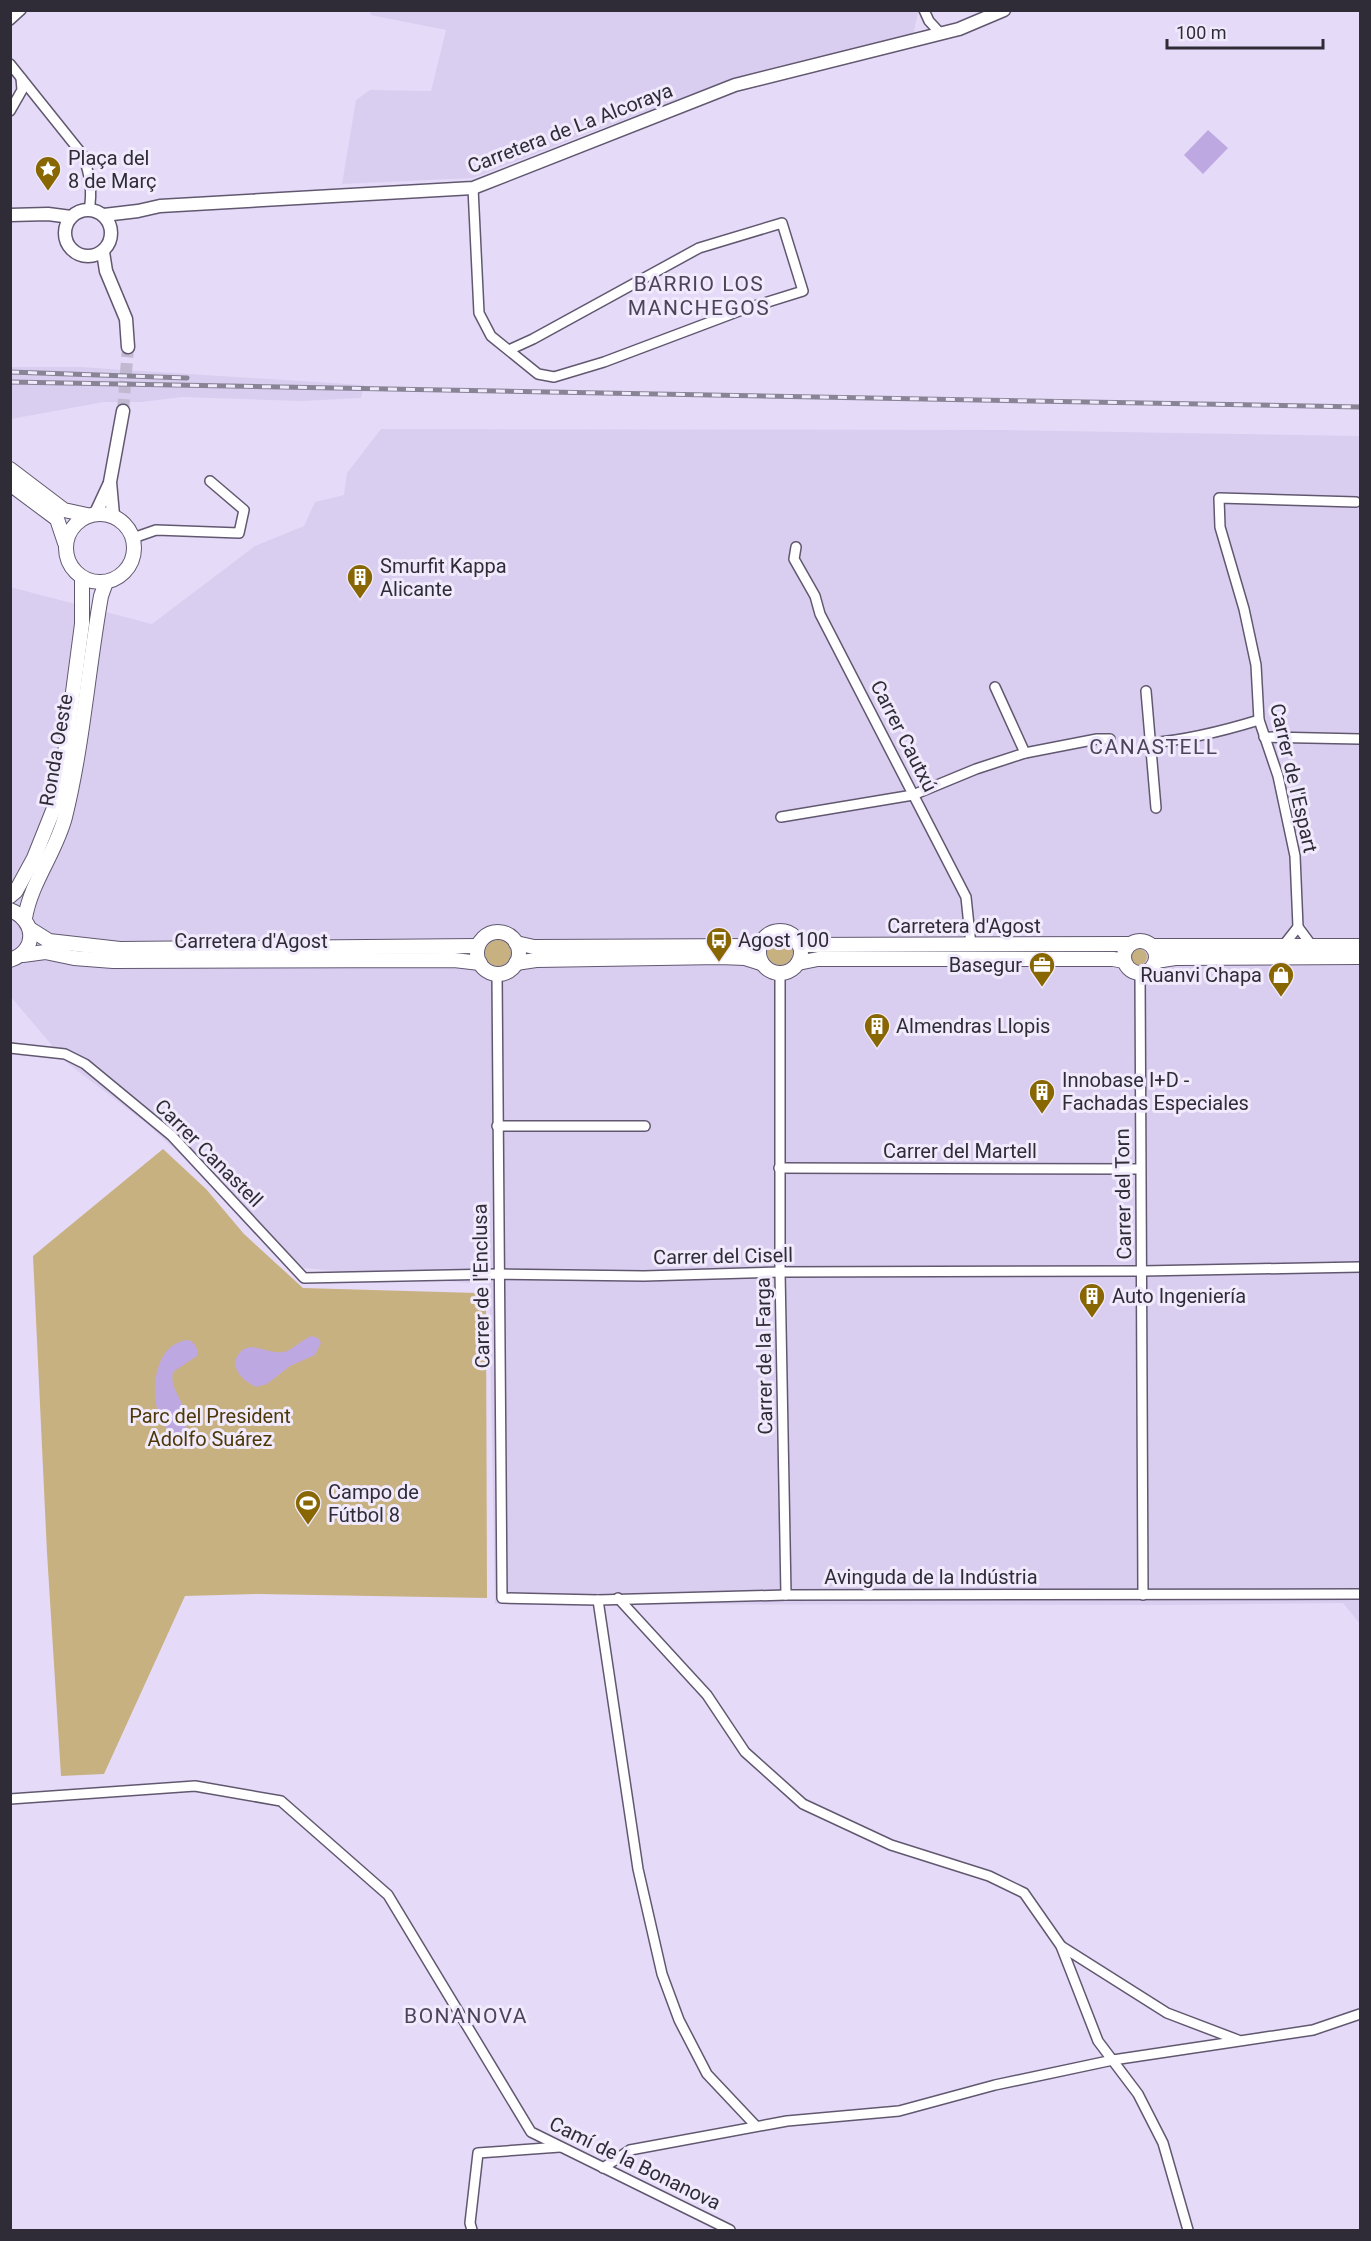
<svg xmlns="http://www.w3.org/2000/svg" width="1371" height="2241" viewBox="0 0 1371 2241" font-family="Roboto,sans-serif">
<style>
.built{fill:#dacef0}
.green{fill:#c8b180}
.water{fill:#bea8e2}
.lines{fill:none;stroke-linecap:round;stroke-linejoin:round}
.tertiary-tunnel{stroke:#c1b8d1;stroke-width:12;stroke-dasharray:12 6;stroke-linecap:butt}
.minor-casing{stroke:#615870;stroke-width:12}
.tertiary-casing{stroke:#615870;stroke-width:15}
.secondary-casing{stroke:#615870;stroke-width:16}
.minor{stroke:#fff;stroke-width:9}
.tertiary{stroke:#fff;stroke-width:12}
.secondary{stroke:#fff;stroke-width:14}
.rail-casing{stroke:#898396;stroke-width:5}
.rail{stroke:#f0eafc;stroke-width:3;stroke-dasharray:9;stroke-linecap:butt}
.labels{text-anchor:middle;dominant-baseline:central;stroke-width:6;stroke-linejoin:round;paint-order:stroke}
.street-label{font-size:20px;fill:#302c37;stroke:#f0eafc}
.poi-label{font-size:20px;fill:#302c37;stroke:#f0eafc;text-anchor:start}
.park-label{font-size:20px;fill:#4d3907;stroke:#f0eafc}
.neighbourhood-label{font-size:21px;letter-spacing:1.5px;fill:#4c445b;stroke:#f0eafc}
</style>
<rect width="100%" height="100%" fill="#e5dbf8"/>
<!-- built -->
<g class="built">
<path d="M916,10l2,3 -5,22 -187,48 -132,48 -121,47 -131,6 14,-84 14,-10 61,1 15,-61 -76,-15 1,-4z"/>
<path d="M11,367h69l284,18 -3,13 -59,3 -120,-4 -39,5h-39l-93,17z"/>
<path d="M381,429l624,1 355,6v1188l-17,-21 -168,2 -680,-1 -6,-319 -185,-17 -158,-145 -80,-61 -55,-65 -1,-410 142,37 103,-78 49,-20 11,-24 29,-7 3,-22z"/>
</g>
<!-- green -->
<g class="green">
<circle cx="780" cy="952" r="13"/>
<circle cx="498" cy="953" r="13"/>
<circle cx="1139" cy="957" r="8"/>
<path d="M163,1149l43,40 38,45 59,54 174,5 9,13 1,292 -229,-4 -73,2 -81,178 -43,2 -14,-223 -14,-297z"/>
</g>
<!-- water -->
<g class="water">
<path d="M1208,130l20,18 -25,26 -19,-19z"/>
<path d="M312,1336l6,2 3,5 -6,12 -25,11 -23,18 -11,3c-9,-5 -16,-9 -20,-19 -2,-6 -1,-8 2,-13 11,-17 30,0 45,-3 9,-1 19,-13 29,-16z"/>
<path d="M189,1340c7,4 9,8 8,16l-24,16c-5,20 19,34 13,57 -34,25 -49,-86 3,-89z"/>
</g>
<g class="lines">
<!-- tertiary-tunnel -->
<path class="tertiary-tunnel" d="M123,411l5,-64"/>
<!-- minor casing -->
<g class="minor-casing">
<g id="minor">
<path d="M924,10l5,11 12,13"/>
<path d="M10,20l11,-10"/>
<path d="M10,64l72,90c8,19 11,36 7,56"/>
<path d="M10,111l12,-21 -1,-12"/>
<path d="M473,188l6,125 12,23 47,38 16,3 50,-15 138,-52 61,-19 -21,-68 -83,25 -166,91 -24,11"/>
<path d="M133,538l23,-8 83,3 5,-23 -34,-29"/>
<path d="M796,547l-2,12 21,37 5,18 146,283 5,48"/>
<path d="M1146,691l10,117"/>
<path d="M1264,737l96,2"/>
<path d="M1150,743c38,-3 73,-12 109,-23"/>
<path d="M1025,753l72,-14h13"/>
<path d="M781,817l132,-22 63,-26 49,-16 -30,-66"/>
<path d="M1283,946l15,-19"/>
<path d="M1312,946l-14,-19 -3,-71 -17,-80 -19,-56 -3,-55 -12,-56 -24,-82 -1,-29 137,4"/>
<path d="M780,973v299l6,323"/>
<path d="M1140,973l3,622"/>
<path d="M497,974l5,624 96,2 188,-5 574,-1"/>
<path d="M10,1048l55,6 20,10 86,71 133,143 194,-4 146,2 136,-4 362,-1 218,-4"/>
<path d="M497,1126h148"/>
<path d="M779,1168l361,1"/>
<path d="M618,1598l89,97 38,57 58,52 88,41 98,31 35,17 37,53 37,95 40,53 25,49 25,87"/>
<path d="M598,1600l40,269 24,105 17,46 28,54 49,52"/>
<path d="M10,1799l185,-13 86,15 107,94 143,237 199,98"/>
<path d="M1061,1946l106,67 71,27"/>
<path d="M603,2168l27,-18 157,-29 112,-10 96,-26 118,-25 200,-30 47,-16"/>
<path d="M472,2230l-2,-7 8,-70 82,-6"/>
</g>
</g>
<!-- tertiary casing -->
<g class="tertiary-casing">
<g id="tertiary">
<circle cx="88" cy="233" r="23"/>
<path d="M10,215l38,-1 23,3"/>
<path d="M104,215l34,-4 22,-5 313,-18 262,-103 224,-56 45,-19"/>
<path d="M103,252l3,19 20,48 2,28"/>
<path d="M96,513l13,-28"/>
<path d="M113,515l-3,-33 13,-71"/>
</g>
</g>
<!-- secondary casing -->
<g class="secondary-casing">
<g id="secondary">
<path d="M10,469l54,41 23,5"/>
<path d="M10,484l47,35 8,24"/>
<circle cx="100" cy="548" r="34"/>
<path d="M10,896l6,-5 18,-33 22,-55 7,-35 19,-144v-46"/>
<path d="M10,910c26,10 28,41 0,50"/>
<path d="M25,918c6,-36 31,-66 40,-101 18,-73 23,-148 36,-221l5,-14"/>
<path d="M30,929l19,12 71,8 358,-3"/>
<circle cx="780" cy="952" r="21"/>
<circle cx="498" cy="953" r="21"/>
<circle cx="1140" cy="957" r="16"/>
<path d="M516,943l18,4 226,-1"/>
<path d="M799,945l331,-1"/>
<path d="M1152,946h208"/>
<path d="M23,955l22,-3 29,6 39,3 341,-1 26,3"/>
<path d="M1156,961l19,-3 185,-1"/>
<path d="M516,963l20,-3 184,-3 25,1 16,5"/>
<path d="M798,963l20,-4h295l11,2"/>
</g>
</g>
<!-- minor -->
<use href="#minor" class="minor"/>
<!-- tertiary -->
<use href="#tertiary" class="tertiary"/>
<!-- secondary -->
<use href="#secondary" class="secondary"/>
<!-- rail casing -->
<g class="rail-casing">
<g id="rail">
<path d="M10,372l177,6"/>
<path d="M10,382l1350,25"/>
</g>
</g>
<!-- rail -->
<use href="#rail" class="rail"/>
</g>
<!-- icons -->
<defs>
<g id="sight-pin" transform="scale(1.35)"><path d="M0 17L-7.5 6A9.5 9.5 0 1 1 7.5 6Z" fill="#886602" stroke="#f0eafc"/><path d="M0-6L1.8-2.2L6-1.7L2.9 1.2L3.7 5.4L0 3.3L-3.7 5.4L-2.9 1.2L-6-1.7L-1.8-2.2Z" fill="#fff"/></g>
<g id="building-pin" transform="scale(1.35)"><path d="M0 17L-7.5 6A9.5 9.5 0 1 1 7.5 6Z" fill="#886602" stroke="#f0eafc"/><path d="M-4-6H4V6H1V3H-1V6H-4ZM-2.5-4.3h1.7v1.8h-1.7ZM.8-4.3h1.7v1.8H.8ZM-2.5-1h1.7V.8h-1.7ZM.8-1h1.7V.8H.8Z" fill="#fff"/></g>
<g id="bus-pin" transform="scale(1.35)"><path d="M0 17L-7.5 6A9.5 9.5 0 1 1 7.5 6Z" fill="#886602" stroke="#f0eafc"/><path d="M-5-6H5V4H4V6H2V4H-2V6H-4V4H-5ZM-3.5-4V0h7V-4ZM-3.5 1.2v1.5H-2V1.2ZM2 1.2v1.5H3.5V1.2Z" fill="#fff"/></g>
<g id="office-pin" transform="scale(1.35)"><path d="M0 17L-7.5 6A9.5 9.5 0 1 1 7.5 6Z" fill="#886602" stroke="#f0eafc"/><path d="M-6-3h4V-5.5h4V-3h4V5H-6ZM-1-4.5V-3h2v-1.5ZM-6 0V1H6V0Z" fill="#fff"/></g>
<g id="shop-pin" transform="scale(1.35)"><path d="M0 17L-7.5 6A9.5 9.5 0 1 1 7.5 6Z" fill="#886602" stroke="#f0eafc"/><path d="M-5-2.5h2.3a2.7 3.5 0 0 1 5.4 0H5L5.5 6h-11ZM-1.5-2.5h3a1.5 2.3 0 0 0-3 0Z" fill="#fff"/></g>
<g id="stadium-pin" transform="scale(1.35)"><path d="M0 17L-7.5 6A9.5 9.5 0 1 1 7.5 6Z" fill="#886602" stroke="#f0eafc"/><path d="M0-5a6.5 5 0 1 0 0 10a6.5 5 0 1 0 0-10ZM-3.5-1.8h7v3.6h-7Z" fill="#fff"/></g>
</defs>
<g fill-rule="evenodd">
<use href="#sight-pin" x="48" y="169"/>
<use href="#building-pin" x="360" y="577"/>
<use href="#bus-pin" x="719" y="940"/>
<use href="#office-pin" x="1042" y="965"/>
<use href="#shop-pin" x="1281" y="975"/>
<use href="#building-pin" x="877" y="1026"/>
<use href="#building-pin" x="1042" y="1092"/>
<use href="#building-pin" x="1092" y="1296"/>
<use href="#stadium-pin" x="308" y="1503"/>
</g>
<g class="labels">
<!-- street labels -->
<g class="street-label">
<text transform="translate(570 128) rotate(-21)">Carretera de La Alcoraya</text>
<text transform="translate(904 736) rotate(63)">Carrer Cautxú</text>
<text transform="translate(56 750) rotate(-80)">Ronda Oeste</text>
<text transform="translate(1294 778) rotate(77)">Carrer de l'Espart</text>
<text x="964" y="926">Carretera d'Agost</text>
<text x="251" y="941">Carretera d'Agost</text>
<text x="960" y="1151">Carrer del Martell</text>
<text transform="translate(209 1153) rotate(45)">Carrer Canastell</text>
<text transform="translate(1123 1194) rotate(-91)">Carrer del Torn</text>
<text transform="translate(723 1256) rotate(-1)">Carrer del Cisell</text>
<text transform="translate(481 1286) rotate(-91)">Carrer de l'Enclusa</text>
<text transform="translate(764 1356) rotate(-91)">Carrer de la Farga</text>
<text x="931" y="1577">Avinguda de la Indústria</text>
<text transform="translate(635 2163) rotate(26)">Camí de la Bonanova</text>
</g>
<!-- poi labels -->
<g class="poi-label">
<text x="68" y="158">Plaça del<tspan x="68" dy="23">8 de Març</tspan></text>
<text x="380" y="566">Smurfit Kappa<tspan x="380" dy="23">Alicante</tspan></text>
<text x="738" y="940">Agost 100</text>
<text x="1022" y="965" text-anchor="end">Basegur</text>
<text x="1262" y="975" text-anchor="end">Ruanvi Chapa</text>
<text x="896" y="1026">Almendras Llopis</text>
<text x="1062" y="1080">Innobase I+D -<tspan x="1062" dy="23">Fachadas Especiales</tspan></text>
<text x="1112" y="1296">Auto Ingeniería</text>
<text x="328" y="1492">Campo de<tspan x="328" dy="23">Fútbol 8</tspan></text>
</g>
<!-- park labels -->
<g class="park-label">
<text x="210" y="1416">Parc del President<tspan x="210" dy="23">Adolfo Suárez</tspan></text>
</g>
<!-- neighbourhood labels -->
<g class="neighbourhood-label">
<text x="699" y="284">BARRIO LOS<tspan x="699" dy="24">MANCHEGOS</tspan></text>
<text x="1154" y="747">CANASTELL</text>
<text x="466" y="2016">BONANOVA</text>
</g>
</g>
<!-- border -->
<rect width="1371" height="2241" fill="none" stroke="#302c37" stroke-width="24"/>
<!-- scale -->
<path d="M1167 39v9h156v-9" fill="none" stroke="#302c37" stroke-width="3"/>
<text x="1176" y="39" font-size="18" fill="#302c37" stroke="#f0eafc" stroke-width="4.5" paint-order="stroke">100 m</text>
</svg>
